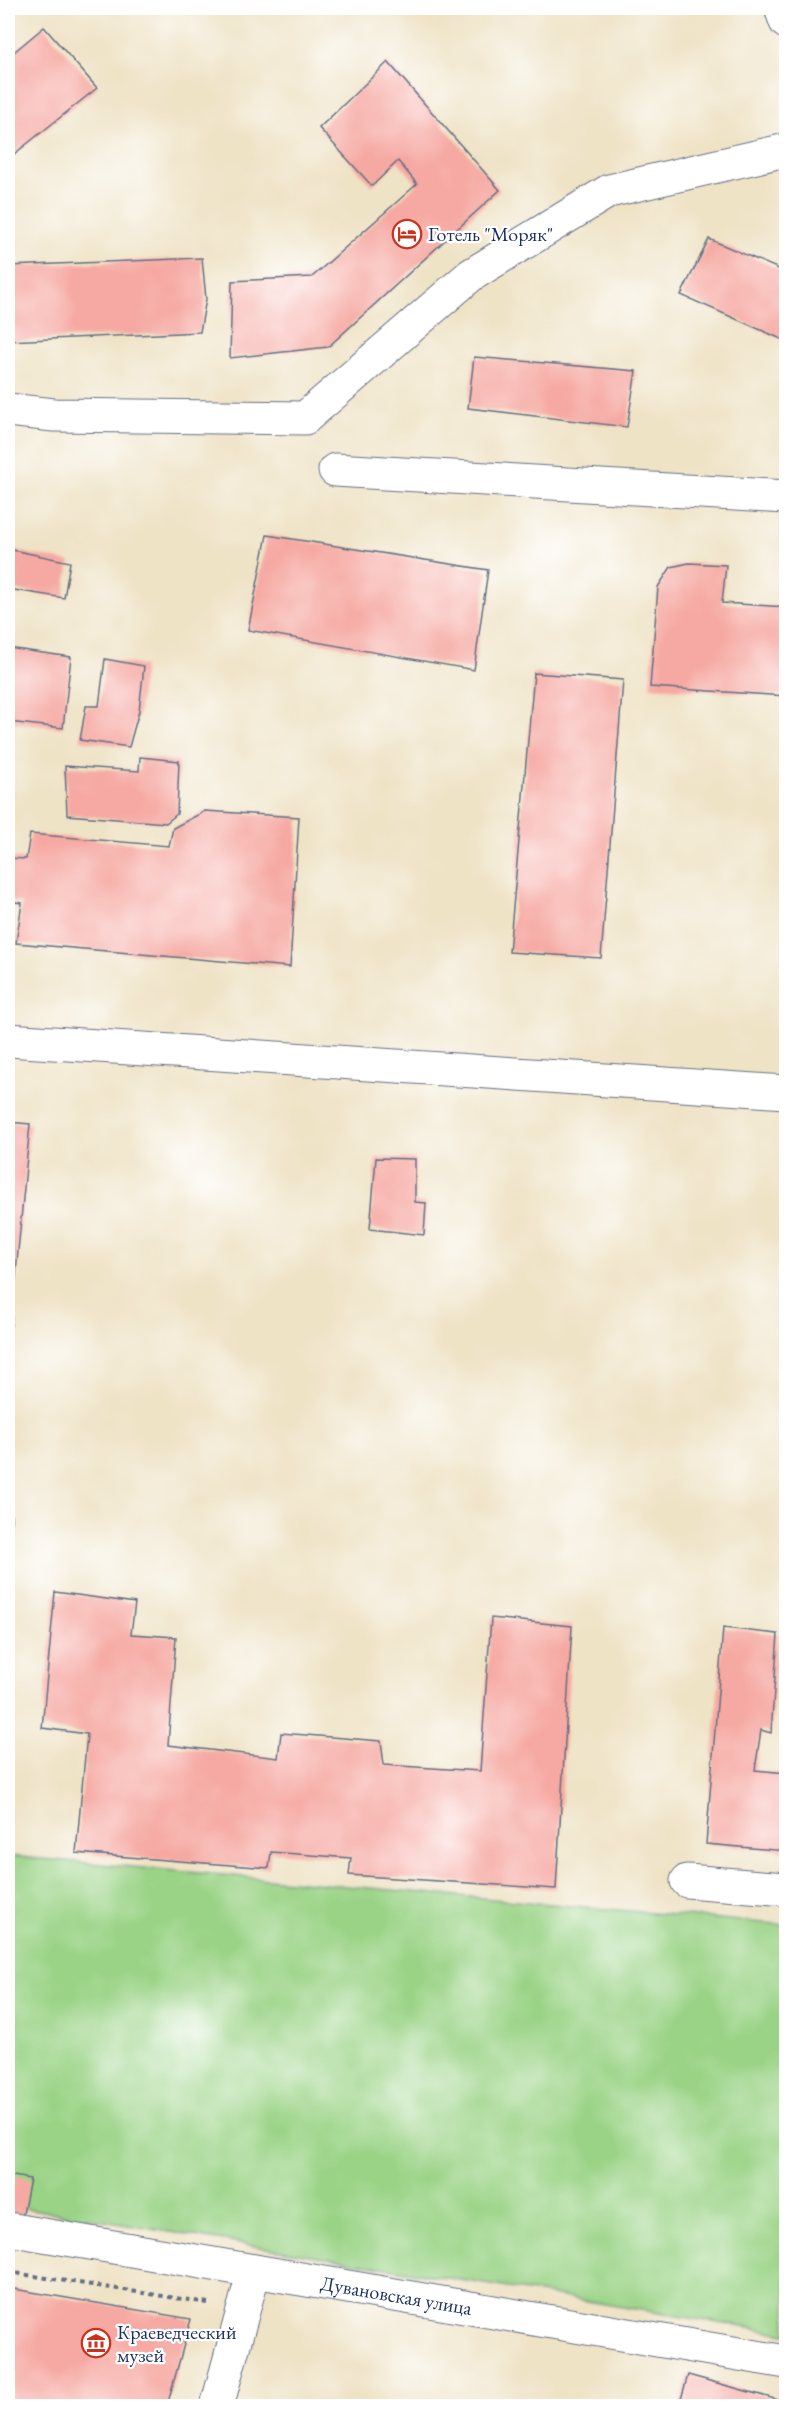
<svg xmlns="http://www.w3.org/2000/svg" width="794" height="2414" viewBox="0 0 794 2414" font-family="'EB Garamond',serif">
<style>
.green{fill:#9ad385;stroke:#5a8172;stroke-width:1.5}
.building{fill:#f6a9a2}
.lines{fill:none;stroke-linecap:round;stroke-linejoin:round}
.minor-casing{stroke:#656e82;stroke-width:35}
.path{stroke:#656e82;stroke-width:4;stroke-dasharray:4.5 4.5;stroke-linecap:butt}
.minor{stroke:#fff;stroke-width:33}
.labels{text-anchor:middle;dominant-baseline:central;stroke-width:4.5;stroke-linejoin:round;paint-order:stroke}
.poi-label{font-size:20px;fill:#1b2f5e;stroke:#fff;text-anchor:start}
.street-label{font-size:20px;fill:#1b2f5e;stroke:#fff}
</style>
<rect width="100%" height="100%" fill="#fff"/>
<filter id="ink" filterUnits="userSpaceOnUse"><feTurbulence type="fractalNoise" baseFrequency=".0167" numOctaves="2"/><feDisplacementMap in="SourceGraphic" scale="12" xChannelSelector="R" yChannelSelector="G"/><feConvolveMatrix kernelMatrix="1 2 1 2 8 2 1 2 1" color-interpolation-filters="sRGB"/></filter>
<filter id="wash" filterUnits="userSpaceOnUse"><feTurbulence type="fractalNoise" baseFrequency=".008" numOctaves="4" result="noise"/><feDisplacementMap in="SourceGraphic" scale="24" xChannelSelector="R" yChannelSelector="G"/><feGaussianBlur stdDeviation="1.35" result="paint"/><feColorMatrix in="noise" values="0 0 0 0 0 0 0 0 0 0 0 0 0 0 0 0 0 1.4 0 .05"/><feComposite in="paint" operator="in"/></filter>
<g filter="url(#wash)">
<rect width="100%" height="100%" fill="#efe3c6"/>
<!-- green -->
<path class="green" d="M8,1856l778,69v409l-778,-129z"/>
<g id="blocks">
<!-- building -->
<g class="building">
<path d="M44,27l53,61 -89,71v-102z"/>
<path d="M388,62l112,128 -172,157 -98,11 2,-77 80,-4 105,-93 -19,-23 -26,25 -53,-58z"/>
<path d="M709,239l77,33v69l-105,-46z"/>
<path d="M202,258l4,41 -6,33 -192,9v-75z"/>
<path d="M474,357l162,14 -9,56 -159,-19z"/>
<path d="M267,535l221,35 -14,100 -226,-40z"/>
<path d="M8,549l62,13 -6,36 -56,-9z"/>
<path d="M689,563l37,2 -4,38 64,4v89l-136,-9 8,-100 13,-20z"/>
<path d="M8,648l63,9 -8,71 -55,-6z"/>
<path d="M105,659l39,7 -5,45 -10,36 -49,-7 6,-34h13z"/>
<path d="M534,673l89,7 -22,278 -92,-6z"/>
<path d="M140,757l39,4 -2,53 -11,9 -99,-8 -2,-49 74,5z"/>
<path d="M205,811l94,6 -9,150 -274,-24 6,-40 -14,-2v-43l18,1 4,-25 139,12 4,-18z"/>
<path d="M8,1122l22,2 -19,202h-3z"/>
<path d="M376,1158l39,1v43l11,1 -2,32 -54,-6z"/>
<path d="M8,1516h4l-3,29h-1z"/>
<path d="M55,1592l80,11 -4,31 45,3 -8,108 110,13 3,-25 100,8 3,24 96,6 11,-153 81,8 -16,263 -207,-14 2,-17 -80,-6 -2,16 -193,-15 11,-119 -45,-6z"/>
<path d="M723,1628l55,6 -7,99 -10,-3 -6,40 31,3v78l-80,-7z"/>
<path d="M8,2175l22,4 -9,45 -13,-2z"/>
<path d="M8,2288l183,31 -24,87h-159v-9h2l6,-28 -8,-1z"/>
<path d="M688,2375l98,27 -1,4h-106z"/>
</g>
</g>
</g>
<g filter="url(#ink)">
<use href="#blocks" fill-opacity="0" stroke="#656e82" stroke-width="1.5"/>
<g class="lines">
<!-- minor casing -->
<g class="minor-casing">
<g id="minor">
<path d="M781,8l5,14"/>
<path d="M8,410l46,5 251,3 166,-143 138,-84 177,-41"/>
<path d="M335,470l451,27"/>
<path d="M8,1040l778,52"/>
<path d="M687,1881l99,8"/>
<path id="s1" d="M8,2229l778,133"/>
<path d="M217,2406l37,-135"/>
</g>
</g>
<!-- path -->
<path class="path" d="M8,2272l200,31"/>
<!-- minor -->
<use href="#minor" class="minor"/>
</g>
</g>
<!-- icons -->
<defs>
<g id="hotel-ring" transform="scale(1.5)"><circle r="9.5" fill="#fff" stroke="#c8321e" stroke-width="1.5"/><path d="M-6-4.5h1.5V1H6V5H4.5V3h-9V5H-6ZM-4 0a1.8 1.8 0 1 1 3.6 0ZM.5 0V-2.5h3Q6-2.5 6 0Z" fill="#c8321e"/></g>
<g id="museum-ring" transform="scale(1.5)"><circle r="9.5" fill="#fff" stroke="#c8321e" stroke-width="1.5"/><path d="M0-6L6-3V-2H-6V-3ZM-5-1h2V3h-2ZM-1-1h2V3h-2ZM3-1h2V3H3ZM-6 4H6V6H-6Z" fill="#c8321e"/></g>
</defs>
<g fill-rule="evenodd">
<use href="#hotel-ring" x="407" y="234"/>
<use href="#museum-ring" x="96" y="2343"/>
</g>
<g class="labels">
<!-- poi labels -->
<g class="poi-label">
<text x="428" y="234">Готель "Моряк"</text>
<text x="117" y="2332">Краеведческий<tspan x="117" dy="23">музей</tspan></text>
</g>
<!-- street labels -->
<g class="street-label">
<text stroke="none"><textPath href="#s1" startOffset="394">Дувановская улица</textPath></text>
</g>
</g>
<!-- margin -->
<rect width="794" height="2414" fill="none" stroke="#fff" stroke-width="30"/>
</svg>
